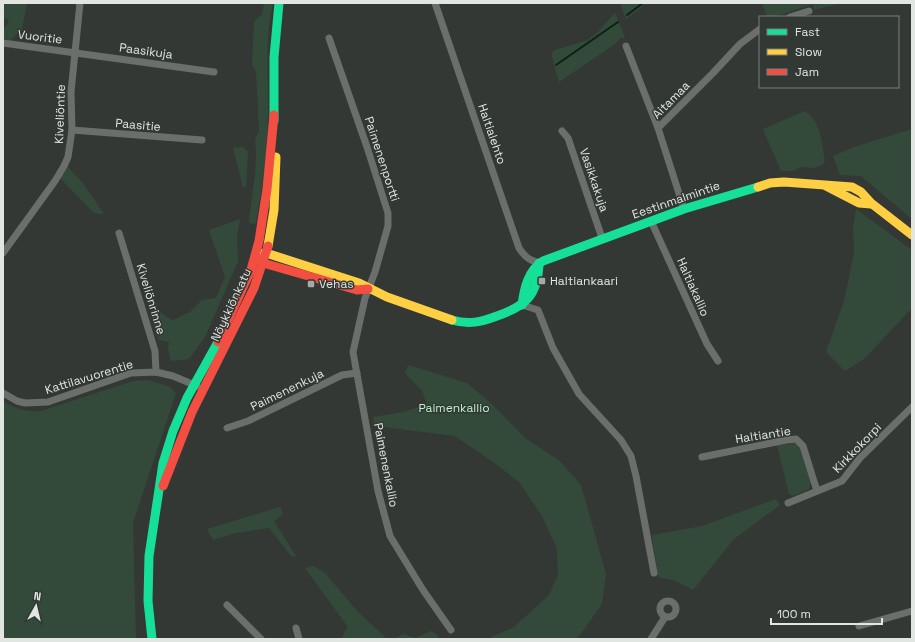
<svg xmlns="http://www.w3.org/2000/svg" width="915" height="642" viewBox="0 0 915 642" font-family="'Space Grotesk',sans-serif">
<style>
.green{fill:#334a3b}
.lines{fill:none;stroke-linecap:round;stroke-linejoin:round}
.stream{stroke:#092213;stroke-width:2}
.street{stroke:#6a6f6c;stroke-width:7}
.fast{stroke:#16e098;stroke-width:9}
.slow{stroke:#ffcf43;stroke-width:9}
.jam{stroke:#f24e42;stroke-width:9}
.poi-dot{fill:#a5a9a6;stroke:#323934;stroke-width:1.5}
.labels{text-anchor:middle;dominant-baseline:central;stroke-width:3;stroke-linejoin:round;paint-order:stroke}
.street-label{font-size:12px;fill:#e2e6e3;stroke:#323934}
.poi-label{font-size:12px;fill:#e2e6e3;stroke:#323934;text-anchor:start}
.park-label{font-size:12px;fill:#bbf2cc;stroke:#323934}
</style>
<rect width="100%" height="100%" fill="#333835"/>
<!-- green -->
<g class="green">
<path d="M3,3h24l-5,26 -11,11 -8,-1v-11l4,-3 2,-5 -6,-3z"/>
<path d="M264,3h9c-9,37 -4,75 -5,113 0,36 -6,72 -12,107l-5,1 -2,-2v-3l6,-44 1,-24 -1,-11 4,-10 -3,-58 -4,-8 2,-42 8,-8z"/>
<path d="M620,3h27l-21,16z"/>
<path d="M762,3h79l-27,7 -1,-6 -39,13h-7z"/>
<path d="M615,13l10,25h-5l-5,6 -56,38 -7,-25v-4l3,-3 33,-10 10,-8z"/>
<path d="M805,111c17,13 16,30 20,50l-3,4 -8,3 -13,-1 -8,4h-12l-18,-42z"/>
<path d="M912,129v90l-51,-43 -21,-1 -7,-19 21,-9z"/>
<path d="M243,147l5,5 -2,35h-3l-10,-39z"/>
<path d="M68,167l17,19 19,28 -10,-1 -34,-35z"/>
<path d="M856,209l56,41v58l-48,51 -19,12 -19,-19 18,-51 10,-48 -1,-25z"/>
<path d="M240,219l-3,17 1,25 -33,76 -16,22 -18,2 -3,-12 1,-7 -10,-2 -9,-27 9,-2 9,7 5,2 17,-8 12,-12 14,-2 9,-21 -16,-47z"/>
<path d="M408,365l59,18 27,23 31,32 35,23 21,24 25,89 -4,30 -25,35h-90l27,-12 35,-32 9,-20 -1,-26 -15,-33 -23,-34 -23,-18 -41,-28 -80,-10 -2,-9 31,-5 23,-8 -5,-13 -17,-18z"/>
<path d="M148,380l20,6 8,7 -43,130 3,116h-133v-238c11,8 24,11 38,10l92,-30z"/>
<path d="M793,443l7,3 11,35 -2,8 -16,7 -4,-2 -12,-49z"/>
<path d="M776,499l4,6 -46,34 -41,51 -17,-9 -18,-4 -6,-42 50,-9z"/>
<path d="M280,507l3,7 -9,7 22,35 -4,1 -23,-29 -34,5 -22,7 -6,-11z"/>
<path d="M313,566l12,7 33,39 29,27h-46l7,-12 -43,-59z"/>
<path d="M431,631l8,5 -3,3h-41l8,-5 13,4z"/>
</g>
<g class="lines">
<!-- stream -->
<g class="stream">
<path d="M627,15l16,-12"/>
<path d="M556,65l62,-43"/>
</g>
<!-- street -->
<g class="street">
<path d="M435,3l84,245c6,9 10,12 20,15"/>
<path d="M790,17l19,-6"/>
<path d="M329,38l38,109 21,66v13l-13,46 -10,26 -12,54 25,139 12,45 33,54 28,40"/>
<path d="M3,43l211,29"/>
<path d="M626,46l32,82"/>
<path d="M72,130l130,10"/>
<path d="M562,131l6,7 34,100"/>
<path d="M684,209l-26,-81 55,-55 27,-29 20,-15"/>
<path d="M651,221l56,123 11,17"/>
<path d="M119,233l36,118 1,21"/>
<path d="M3,253l52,-72 9,-15 4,-9 4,-27 -1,-38 9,-89"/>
<path d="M522,305l16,5 15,38 26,46 42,46 10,16 5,20 18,97"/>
<path d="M3,393l14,8 8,2 23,-1 83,-29 25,-1 17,4 24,10"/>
<path d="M227,428l21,-7 94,-46 15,-2"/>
<path d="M702,457l84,-17 10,-1 7,7 14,45"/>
<path d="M788,503l54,-22 18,-23 52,-51"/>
<circle cx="668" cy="609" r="8"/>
<path d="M227,605l34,34"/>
<path d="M859,626l53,-15"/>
<path d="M296,628l3,11"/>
<path d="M651,639l14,-22"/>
</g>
<!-- fast -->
<g class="fast">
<path d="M274,121v-64l5,-54"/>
<path d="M522,305c2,-16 6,-35 21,-44l141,-52 74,-22"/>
<path d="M452,320c17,5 29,2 45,-4 29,-10 41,-21 42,-53"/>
<path d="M152,639l-4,-38 1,-45 14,-93 10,-32 14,-33 31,-56"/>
</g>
<!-- slow -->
<g class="slow">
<path d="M826,186l33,17 12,1"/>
<path d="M758,187l12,-4 14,-1 68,5 9,5 10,11 41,32"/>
<path d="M268,246l6,-36 2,-53"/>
<path d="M259,254l7,-1 93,30 28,14 65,23"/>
</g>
<!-- jam -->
<g class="jam">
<path d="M259,259l4,4 94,27 11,-1"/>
<path d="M218,342l33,-72 8,-29 8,-52 7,-74"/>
<path d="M163,486l29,-74 62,-124 14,-42"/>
</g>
</g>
<!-- markers -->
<g class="poi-dot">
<rect x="538" y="277" width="8" height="8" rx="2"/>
<rect x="307" y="280" width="8" height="8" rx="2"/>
</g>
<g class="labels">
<!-- street labels -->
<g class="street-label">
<text transform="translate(40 37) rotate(7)">Vuoritie</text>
<text transform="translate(146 51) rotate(8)">Paasikuja</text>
<text transform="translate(671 100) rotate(-45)">Aitamaa</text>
<text transform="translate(60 114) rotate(-88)">Kiveliöntie</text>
<text transform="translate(138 125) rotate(5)">Paasitie</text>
<text transform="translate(492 134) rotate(71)">Haltialehto</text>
<text transform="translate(382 159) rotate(72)">Paimenenportti</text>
<text transform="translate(594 180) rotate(71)">Vasikkakuja</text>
<text transform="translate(676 200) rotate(-19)">Eestinmalmintie</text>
<text transform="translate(693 287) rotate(66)">Haltiakallio</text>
<text transform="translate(151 299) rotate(73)">Kiveliönrinne</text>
<text transform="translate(231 305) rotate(-65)">Nöykkiönkatu</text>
<text transform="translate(89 377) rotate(-17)">Kattilavuorentie</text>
<text transform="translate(287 390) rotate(-26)">Paimenenkuja</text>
<text transform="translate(763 435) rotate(-9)">Haltiantie</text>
<text transform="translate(857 448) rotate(-46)">Kirkkokorpi</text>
<text transform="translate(386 465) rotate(79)">Paimenenkallio</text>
</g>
<!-- poi labels -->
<g class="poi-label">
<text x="550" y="281">Haltiankaari</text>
<text x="319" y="284">Vehas</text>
</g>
<!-- park labels -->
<g class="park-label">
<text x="454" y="408">Paimenkallio</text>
</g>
</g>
<!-- border -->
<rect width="915" height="642" fill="none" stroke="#e2e6e3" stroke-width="8"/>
<!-- legend -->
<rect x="759" y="16" width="140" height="72" fill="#323934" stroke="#787e7a"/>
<rect x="767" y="29" width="20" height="6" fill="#16e098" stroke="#787e7a"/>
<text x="795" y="36" font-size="12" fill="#e2e6e3">Fast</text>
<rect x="767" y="49" width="20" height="6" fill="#ffcf43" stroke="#787e7a"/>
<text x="795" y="56" font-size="12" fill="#e2e6e3">Slow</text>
<rect x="767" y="69" width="20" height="6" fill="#f24e42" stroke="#787e7a"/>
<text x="795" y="76" font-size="12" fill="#e2e6e3">Jam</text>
<!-- north arrow -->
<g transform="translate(36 606) rotate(8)" stroke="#323934" stroke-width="3" paint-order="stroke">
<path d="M0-3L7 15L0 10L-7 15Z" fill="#e2e6e3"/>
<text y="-6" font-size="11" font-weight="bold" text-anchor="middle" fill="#e2e6e3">N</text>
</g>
<!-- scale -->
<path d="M771 618v6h111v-6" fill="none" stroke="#e2e6e3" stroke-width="2"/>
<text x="777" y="618" font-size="12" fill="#e2e6e3" stroke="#323934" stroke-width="3" paint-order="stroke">100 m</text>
</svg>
